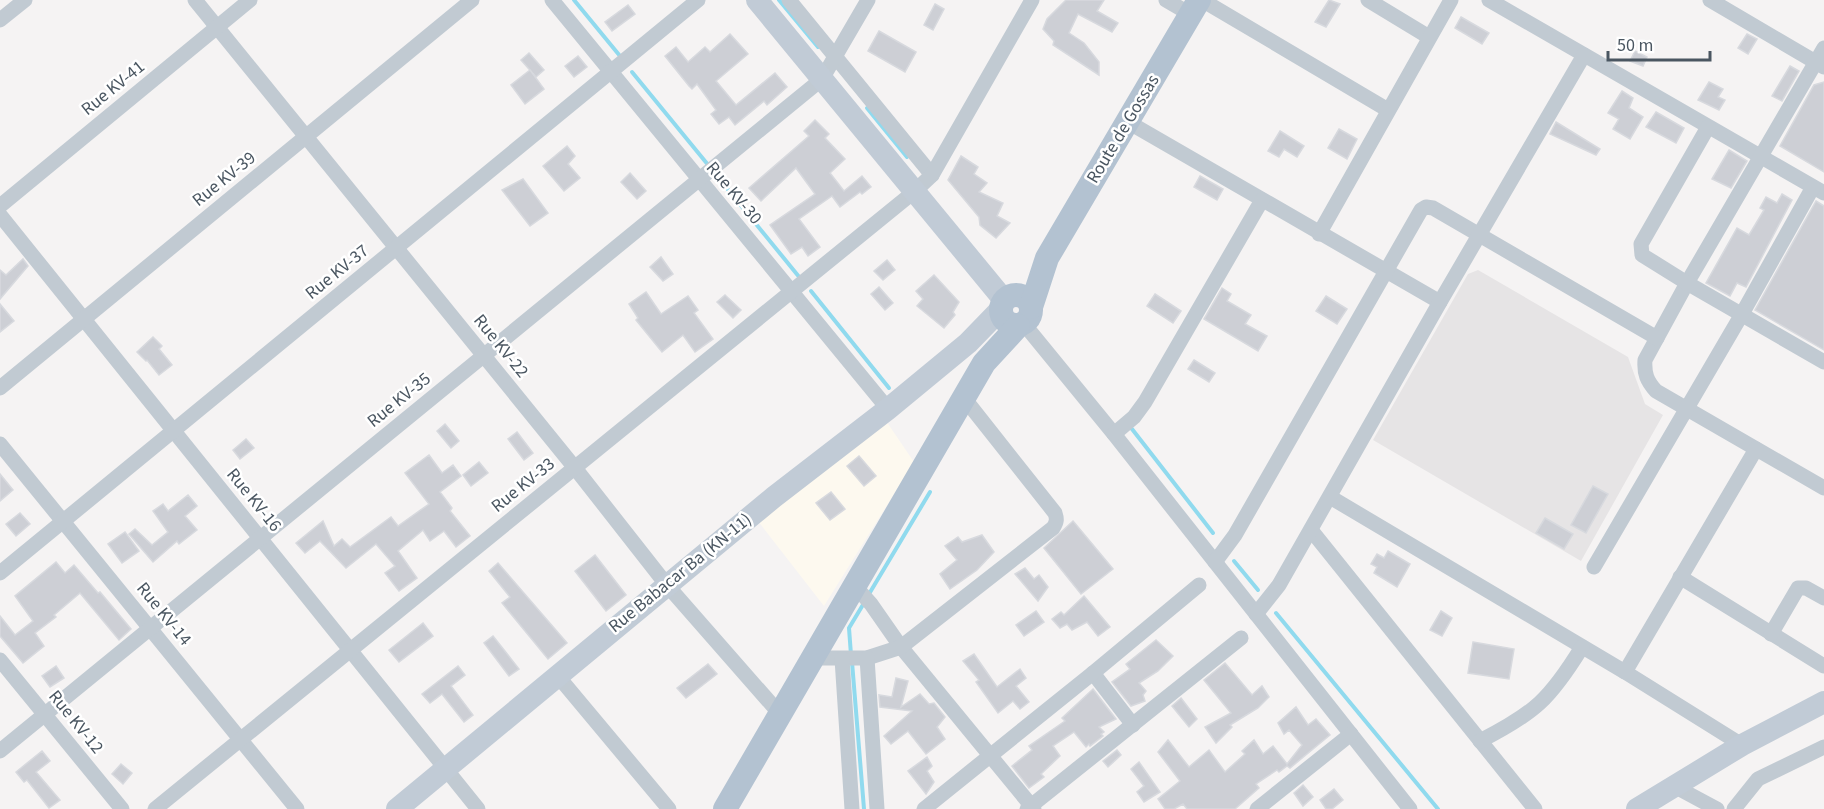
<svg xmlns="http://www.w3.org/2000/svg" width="1824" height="809" viewBox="0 0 1824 809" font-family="'Source Sans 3',sans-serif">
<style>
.commercial{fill:#fdf9ef}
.education{fill:#e6e4e5}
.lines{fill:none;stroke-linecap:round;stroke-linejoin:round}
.stream{stroke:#90daee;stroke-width:4}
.building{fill:#cdcfd5;stroke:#d7d9de;stroke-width:1.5}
.street{stroke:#c1cad2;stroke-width:15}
.secondary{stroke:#c1cbd6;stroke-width:22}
.primary{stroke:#b3c2d1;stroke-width:24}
.labels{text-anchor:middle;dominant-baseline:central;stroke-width:5;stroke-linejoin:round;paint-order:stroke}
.street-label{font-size:18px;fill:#4a5661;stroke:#fff}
</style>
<rect width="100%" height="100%" fill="#f5f3f3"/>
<!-- commercial -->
<path class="commercial" d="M882,415l32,47 -90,144 -66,-85z"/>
<!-- education -->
<path class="education" d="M1478,270l150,87 17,47 18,11 -82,146 -208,-121 95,-166z"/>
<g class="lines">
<!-- stream -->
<g class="stream">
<path d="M574,0l46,56"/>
<path d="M779,0l39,47"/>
<path d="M632,72l77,94"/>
<path d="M867,108l40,49"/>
<path d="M721,181l79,97"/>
<path d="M811,291l78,97"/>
<path d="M1132,429l81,104"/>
<path d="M1234,561l24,29"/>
<path d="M869,594l61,-102"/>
<path d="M1276,613l162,196"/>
<path d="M851,655l-2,-27 15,-25"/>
<path d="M852,662l12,147"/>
</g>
</g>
<!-- building -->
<g class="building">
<path d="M1066,0h38l-7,11 21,12 -6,9 -34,-18 -9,19 15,10 15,19v13l-46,-30 1,-4 -11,-12 4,-10z"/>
<path d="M1329,0l11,4 -14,23 -11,-5z"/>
<path d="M935,4l9,5 -11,21 -9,-5z"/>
<path d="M628,5l7,9 -23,17 -7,-9z"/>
<path d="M1461,17l28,16 -7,11 -27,-16z"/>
<path d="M879,31l37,21 -11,20 -37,-21z"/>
<path d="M730,34l18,20 -32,27 20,24 39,-32 12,14 -20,18 -3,-4 -29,24 -6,-8 -10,7 -8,-10 5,-4 -19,-26 -5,5 -3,-3 -24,-30 11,-9 12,15 17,-15 5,5z"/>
<path d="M1747,34l10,5 -9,15 -10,-6z"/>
<path d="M1635,51l12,6 -4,9 -13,-5z"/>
<path d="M529,53l15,17 -8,7 -15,-17z"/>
<path d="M578,56l9,11 -13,10 -9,-11z"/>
<path d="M1790,66l9,5 -17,30 -10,-5z"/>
<path d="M530,70l14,19 -19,15 -14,-19z"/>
<path d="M1709,82l14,7 -5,8 7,3 -6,10 -21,-10z"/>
<path d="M1824,82v90l-44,-26 34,-61z"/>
<path d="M1622,91l11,7 -4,10 14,9 -13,22 -17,-10 6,-10 -11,-6z"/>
<path d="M1656,112l28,16 -8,15 -30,-16z"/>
<path d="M815,120l14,14 -4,4 20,21 -15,14 14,18 18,-15 9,11 -9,7 -2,-2 -20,15 -8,-11 -33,23 21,28 -12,9 -6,-9 -11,7 -21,-29 45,-31 -19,-26 -35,33 -12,-13 60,-52 -5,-5z"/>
<path d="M1556,122l44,27 -4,6 -46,-21z"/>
<path d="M1339,129l18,10 -10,20 -19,-11z"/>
<path d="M1280,131l24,15 -7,11 -13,-8 -5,8 -11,-6z"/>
<path d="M567,146l8,10 -7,8 12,14 -16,13 -21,-25z"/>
<path d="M1729,150l18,11 -16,27 -19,-9z"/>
<path d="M961,156l17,11 -4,7 13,9 -8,9 24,11 -6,13 13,7 -14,15 -16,-13 -1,-8 -31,-37z"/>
<path d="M630,173l16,18 -9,8 -16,-17z"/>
<path d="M1200,176l23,13 -6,11 -23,-13z"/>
<path d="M523,179l25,34 -18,13 -28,-36z"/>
<path d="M1782,194l10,6 -46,87 -9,-4 -7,13 -24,-13 31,-55 12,7 15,-25 -4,-2 6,-11 11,6z"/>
<path d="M1816,201l8,5v144l-69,-40z"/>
<path d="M661,257l12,17 -10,7 -13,-14z"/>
<path d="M23,259l5,7 -28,33v-29l6,5z"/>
<path d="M887,260l8,10 -12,10 -9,-9z"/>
<path d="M934,275l25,27 -6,10 2,3 -11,13 -27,-22 6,-7 -7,-8z"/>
<path d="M879,287l14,16 -8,7 -14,-16z"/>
<path d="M1222,288l9,6 -4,7 24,14 -6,9 22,12 -9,15 -54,-32z"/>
<path d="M646,292l15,22 27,-18 10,14 -4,3 19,26 -18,13 -12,-17 -21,17 -26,-32 2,-2 -9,-14z"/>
<path d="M1155,294l26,17 -8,12 -26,-17z"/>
<path d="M725,295l16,15 -8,8 -16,-16z"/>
<path d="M1326,296l21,13 -10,15 -21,-13z"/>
<path d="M0,304l14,17 -14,11z"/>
<path d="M153,337l9,9 -3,3 13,16 -13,10 -12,-15 -1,1 -9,-9z"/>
<path d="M1194,360l21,13 -6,9 -21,-13z"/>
<path d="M445,424l14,17 -8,7 -14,-17z"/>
<path d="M517,432l16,21 -9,7 -16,-21z"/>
<path d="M246,439l8,9 -14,11 -7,-9z"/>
<path d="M429,455l13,18 11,-8 8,11 -21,16 12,16 -2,3 20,25 -14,11 -12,-16 -14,10 -7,-11 -25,21 19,27 -18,13 -14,-18 10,-7 -19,-22 -30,24 -26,-27 -15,12 -9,-10 27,-22 11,25 8,-7 8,8 41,-30 7,9 31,-22 -24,-31z"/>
<path d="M859,456l17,20 -12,10 -17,-20z"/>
<path d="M479,462l9,11 -17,13 -8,-11z"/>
<path d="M0,474l13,16 -13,11z"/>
<path d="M1593,486l15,8 -22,39 -15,-8z"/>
<path d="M831,492l14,17 -15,11 -14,-17z"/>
<path d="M188,495l9,11 -12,10 12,14 -18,14 -2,-3 -24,21 -24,-28 6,-5 17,16 16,-13 -15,-21 10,-7 5,7z"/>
<path d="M20,513l10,11 -14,12 -10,-12z"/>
<path d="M1545,518l28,16 -9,15 -28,-16z"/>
<path d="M1073,521l40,48 -32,25 -37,-46z"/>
<path d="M125,532l14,19 -17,12 -14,-19z"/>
<path d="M982,535l12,17 -17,18 -27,19 -10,-15 17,-14 -12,-14 13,-9 4,5z"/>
<path d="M1388,551l22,13 -13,23 -23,-14 3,-6 -6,-3 6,-10 7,4z"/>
<path d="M595,555l31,40 -20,16 -31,-40z"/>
<path d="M56,562l9,11 9,-8 24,28 2,-1 31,37 -12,11 -39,-47 -26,22 2,2 -21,16 9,13 -21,17 -23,-27v-20l15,19 18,-14 -18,-25z"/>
<path d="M498,563l69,80 -19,16 -46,-56 8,-6 -21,-26z"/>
<path d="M1025,568l9,11 5,-4 9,12 -10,14 -23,-27z"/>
<path d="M1084,596l26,31 -12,9 -11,-14 -15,8 -5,-6 -7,4 -8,-9 9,-7 3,3z"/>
<path d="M1036,611l8,11 -20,14 -8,-11z"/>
<path d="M1441,611l11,7 -10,18 -12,-6z"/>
<path d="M423,623l10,13 -34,26 -10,-12z"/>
<path d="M493,636l26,33 -10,7 -25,-33z"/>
<path d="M1156,640l17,16 -15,15 -19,12 7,8 -3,4 2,6 -14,5 -19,-24 18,-13 -4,-5z"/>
<path d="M1473,642l41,7 -5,30 -41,-6z"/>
<path d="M974,654l23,33 23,-18 6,9 -10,8 13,16 -9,7 -7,-8 -15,12 -22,-31 3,-2 -16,-19z"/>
<path d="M1225,663l27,32 10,-9 7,11 -11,11 -28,17 2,2 -16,16 -11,-16 26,-14 -27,-33z"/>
<path d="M708,664l9,10 -31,24 -9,-10z"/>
<path d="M56,666l8,12 -14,9 -8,-11z"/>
<path d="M458,666l7,9 -14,11 22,29 -9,7 -22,-28 -12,9 -8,-9z"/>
<path d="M896,678l12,3 -7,26 19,-13 9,10 5,-1 11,14 -8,10 8,12 -19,15 -18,-23 -17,13 -7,-8 28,-25 -32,-4 -1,-12 13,2z"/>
<path d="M1093,689l23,30 -17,8 5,5 -3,2 2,2 -13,10 -1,-2 -3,3 -12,-15 -21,14 7,10 -19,18 3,3 -15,11 -17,-22 20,-16 -3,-4 36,-25 -3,-3z"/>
<path d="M1181,698l16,21 -8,8 -17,-21z"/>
<path d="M1296,707l12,18 8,-6 14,16 -40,33 -3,-2 -8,6 -2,-2 -21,14 3,4 -24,21h-48l-4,-5 -9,5h-9l-7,-10 22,-18 -22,-29 10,-12 21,27 20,-17 16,22 20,-18 -3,-3 12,-11 9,14 10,-8 14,18 15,-19 -13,-15 -5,4 -6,-11z"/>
<path d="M1117,750l4,5 -13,12 -5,-6z"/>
<path d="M42,751l8,10 -14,11 24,28 -11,8 -22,-28 -3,2 -8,-10z"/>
<path d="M927,757l5,9 -5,5 7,11 -8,12 -18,-23z"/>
<path d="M1139,762l21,30 -16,10 -7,-10 7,-6 -13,-17z"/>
<path d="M121,764l11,9 -9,11 -11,-10z"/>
<path d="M1303,785l10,12 -10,9 -9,-13z"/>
<path d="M1334,789l9,11 -11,9h-6l-6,-9z"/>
</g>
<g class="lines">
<!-- street -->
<g class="street">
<path d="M195,0l380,468 91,116 114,130"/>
<path d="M552,0l336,409"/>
<path d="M789,0l143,175"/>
<path d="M1166,0l24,14"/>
<path d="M1202,0l186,110"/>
<path d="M1368,0l61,37"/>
<path d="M1489,0l335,193"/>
<path d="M1710,0l114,67"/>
<path d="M0,20l25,-20"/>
<path d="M1824,48l-137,235 -42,77c-1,14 2,21 11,31l168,97"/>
<path d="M1128,122l312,180"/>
<path d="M1708,127l-67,117 1,11 45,28 137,79"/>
<path d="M0,206l250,-206"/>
<path d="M0,215l478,594"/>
<path d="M1319,234l132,-234"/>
<path d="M1024,324l90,110 296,375"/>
<path d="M0,388l472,-388"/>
<path d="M1114,434l20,-17 11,-15 117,-202"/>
<path d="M0,444l297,365"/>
<path d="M1330,497l295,175 117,73"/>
<path d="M1311,530l224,279"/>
<path d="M1215,562l20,-27 186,-325 5,-3 7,1 224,130"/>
<path d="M1594,567l148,-253 71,-127"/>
<path d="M0,573l698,-573"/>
<path d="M1680,577l144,89"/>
<path d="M854,585l17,19 30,43 133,162"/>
<path d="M1256,614l23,-29 161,-283 144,-247"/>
<path d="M1771,634l27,-46h8l18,10"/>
<path d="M814,658h53l34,-11 152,-119c4,-6 4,-9 2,-15l-91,-115"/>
<path d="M867,658l10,151"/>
<path d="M842,659l10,150"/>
<path d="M0,660l122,149"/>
<path d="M1625,672l131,-223"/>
<path d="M1093,673l40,52"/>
<path d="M557,675l112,134"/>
<path d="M1480,741c55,-28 70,-42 102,-94"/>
<path d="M0,751l822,-672 46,-79"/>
<path d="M1674,786l43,23"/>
<path d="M155,809l760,-618 17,-16 100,-175"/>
<path d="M924,809l169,-136 106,-88"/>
<path d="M1027,809l214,-171"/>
<path d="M1257,809l94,-75"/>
<path d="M1734,809l24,-30 66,-32"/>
</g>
<!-- secondary -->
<g class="secondary">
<path d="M757,0l247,300"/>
<path d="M397,809l377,-312 114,-88 80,-66 32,-33"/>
<path d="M1637,809l105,-64 82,-43"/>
</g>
<!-- primary -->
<g class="primary">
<circle cx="1016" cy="310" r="15"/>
<path d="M1031,307l16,-49 152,-258"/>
<path d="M725,809l259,-446 34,-37"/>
</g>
</g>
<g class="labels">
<!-- street labels -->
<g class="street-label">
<text transform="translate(113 88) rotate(-39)">Rue KV-41</text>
<text transform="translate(1123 129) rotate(-59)">Route de Gossas</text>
<text transform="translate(224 179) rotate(-39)">Rue KV-39</text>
<text transform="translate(734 193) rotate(50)">Rue KV-30</text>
<text transform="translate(337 272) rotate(-39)">Rue KV-37</text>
<text transform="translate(501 346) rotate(51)">Rue KV-22</text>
<text transform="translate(399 400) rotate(-39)">Rue KV-35</text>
<text transform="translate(523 485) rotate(-39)">Rue KV-33</text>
<text transform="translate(254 500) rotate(51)">Rue KV-16</text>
<text transform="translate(680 573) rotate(-39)">Rue Babacar Ba (KN-11)</text>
<text transform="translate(164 614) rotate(51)">Rue KV-14</text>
<text transform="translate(76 722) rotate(51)">Rue KV-12</text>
</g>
</g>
<!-- scale -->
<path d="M1608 51v9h102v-9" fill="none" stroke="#4a5661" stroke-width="3"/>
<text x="1617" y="51" font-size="18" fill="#4a5661" stroke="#ffffff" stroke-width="4.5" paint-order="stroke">50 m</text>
</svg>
